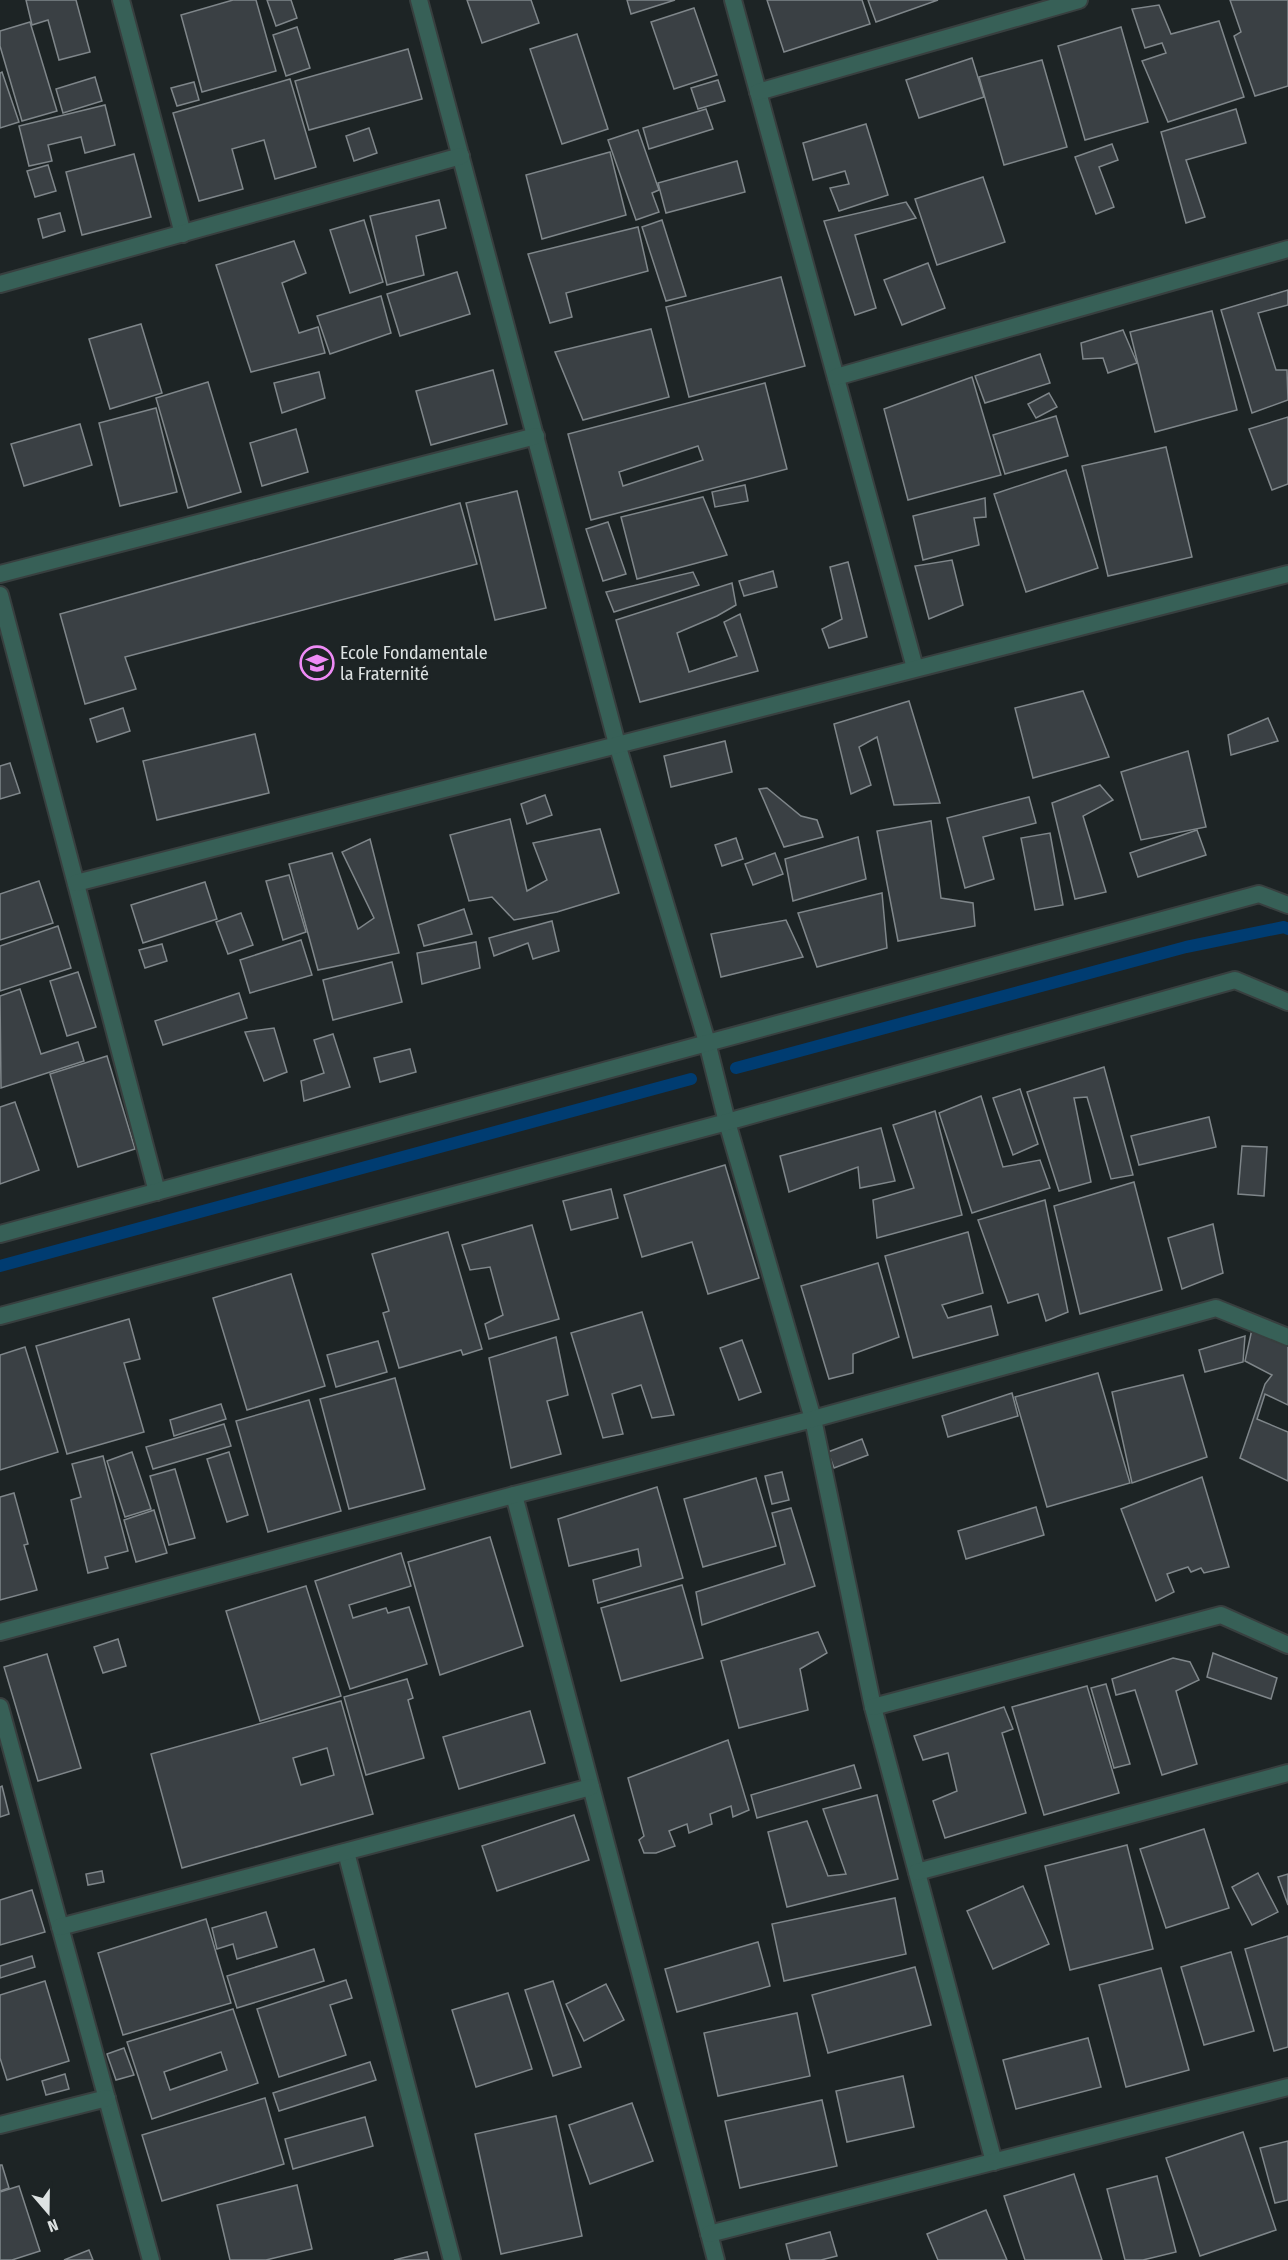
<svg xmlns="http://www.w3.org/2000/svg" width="1288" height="2260" viewBox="0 0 1288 2260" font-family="'Fira Sans Condensed',sans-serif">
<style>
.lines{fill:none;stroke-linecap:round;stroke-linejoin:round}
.stream{stroke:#003c71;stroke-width:12}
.building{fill:#3a4044;stroke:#7f868a;stroke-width:1.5;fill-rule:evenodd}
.minor-casing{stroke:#383f3f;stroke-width:20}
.minor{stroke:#376057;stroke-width:16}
.labels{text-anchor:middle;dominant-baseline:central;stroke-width:5;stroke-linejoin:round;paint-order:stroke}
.poi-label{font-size:18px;fill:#dde2e2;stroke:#1d2425;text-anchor:start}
</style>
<rect width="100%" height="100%" fill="#1d2425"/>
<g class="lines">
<!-- stream -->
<g class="stream">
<path d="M736,1068l450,-121 98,-20 4,2"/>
<path d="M0,1266l691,-187"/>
</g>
</g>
<!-- building -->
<g class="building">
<path d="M26,0h50l14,52 -31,8 -11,-40 -16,5z"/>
<path d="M233,0h23l20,71 -74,21 -21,-77z"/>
<path d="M267,0h24l6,18 -21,8z"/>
<path d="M467,0h64l8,23 -57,20z"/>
<path d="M627,0h48l-44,14z"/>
<path d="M767,0h95l8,24 -86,28z"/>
<path d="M868,0h70l-62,22z"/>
<path d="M1230,0h58v86l-33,10 -21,-60 7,-4z"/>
<path d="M1159,5l12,29 48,-13 25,76 -76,25 -26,-61 24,-8 -4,-10 -17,5 -13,-39z"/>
<path d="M694,8l23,67 -43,14 -23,-67z"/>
<path d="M30,22l27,89 -35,10 -22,-75v-15z"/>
<path d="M297,27l13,41 -24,8 -13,-41z"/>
<path d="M1121,27l27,95 -63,18 -27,-94z"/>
<path d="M577,34l31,95 -46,15 -32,-95z"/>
<path d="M408,49l14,50 -113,31 -14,-49z"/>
<path d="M972,58l12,39 -65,21 -13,-38z"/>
<path d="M1042,60l25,87 -63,18 -25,-88z"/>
<path d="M2,72l17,50 -19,6v-55z"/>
<path d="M95,77l7,24 -39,12 -7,-24z"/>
<path d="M290,79l26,88 -41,12 -11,-39 -32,9 11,40 -44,12 -26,-88z"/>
<path d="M718,80l7,21 -27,8 -7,-21z"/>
<path d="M194,82l5,18 -22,6 -6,-18z"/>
<path d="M105,105l10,40 -30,8 -4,-16 -33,8 4,16 -23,5 -10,-40z"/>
<path d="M706,109l7,20 -64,20 -6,-21z"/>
<path d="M1236,109l10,34 -60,17 19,57 -19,6 -25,-91z"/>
<path d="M866,124l22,71 -49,16 -9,-23 19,-4 -4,-13 -32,9 -10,-37z"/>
<path d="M369,128l8,25 -23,8 -8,-25z"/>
<path d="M638,130l21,60 -7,3 7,19 -23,8 -28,-80z"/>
<path d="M1112,144l6,16 -19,7 15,40 -18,7 -21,-57z"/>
<path d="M610,152l16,63 -84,24 -16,-64z"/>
<path d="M134,154l17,63 -69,18 -16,-63z"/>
<path d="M737,161l8,31 -79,21 -8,-30z"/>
<path d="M48,165l8,26 -21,6 -8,-26z"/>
<path d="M983,177l22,65 -68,23 -22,-66z"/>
<path d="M439,200l7,28 -30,8 8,39 -37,10 -17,-69z"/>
<path d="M906,202l10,16 -61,17 21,73 -21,7 -31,-94z"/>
<path d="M60,213l5,18 -22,7 -5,-19z"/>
<path d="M364,220l19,62 -33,11 -20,-63z"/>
<path d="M662,220l24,76 -20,5 -24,-74z"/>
<path d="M638,227l10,44 -82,22 6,24 -22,6 -22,-69z"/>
<path d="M294,241l12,32 -24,10 17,50 19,-6 7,26 -74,19 -35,-107z"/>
<path d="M928,263l17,45 -43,17 -18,-45z"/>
<path d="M457,272l13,42 -70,22 -13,-42z"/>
<path d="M781,277l24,89 -116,31 -23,-90z"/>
<path d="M1288,290v15l-30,8 18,57h11l1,30 -36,13 -31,-103z"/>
<path d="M381,296l10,37 -61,21 -13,-38z"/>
<path d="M1212,311l25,99 -82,22 -25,-100z"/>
<path d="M141,324l21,69 -52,16 -21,-70z"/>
<path d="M651,329l18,68 -86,23 -28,-68z"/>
<path d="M1123,330l14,33 -29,10 -5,-15 -20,1 -2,-16z"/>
<path d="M1040,354l10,29 -65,20 -10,-27z"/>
<path d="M493,370l14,54 -76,21 -15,-54z"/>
<path d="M319,372l6,26 -43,15 -8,-30z"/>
<path d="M972,377l29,98 -93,25 -24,-91z"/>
<path d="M208,382l33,110 -53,16 -32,-110z"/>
<path d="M765,383l22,86 -196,51 -23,-86zM698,446l5,14 -80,26 -4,-14z"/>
<path d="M1049,393l8,14 -21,11 -8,-14z"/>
<path d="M156,408l21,84 -57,14 -21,-83z"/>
<path d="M1056,416l12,40 -63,18 -12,-39z"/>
<path d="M1288,417v67l-16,6 -23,-61z"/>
<path d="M80,424l12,41 -68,21 -13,-42z"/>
<path d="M296,429l12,43 -46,14 -12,-43z"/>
<path d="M1166,447l26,110 -84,19 -26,-110z"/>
<path d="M1066,470l32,98 -72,24 -32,-98z"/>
<path d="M745,485l3,16 -33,6 -3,-15z"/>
<path d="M517,491l29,117 -51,12 -29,-117z"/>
<path d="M703,497l24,58 -90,24 -16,-62z"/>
<path d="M985,498l1,19 -12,1 5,27 -56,15 -10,-44z"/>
<path d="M460,503l17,61 -352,93 11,32 -51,15 -25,-90z"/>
<path d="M608,522l18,52 -23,7 -17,-52z"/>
<path d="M952,560l11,45 -34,14 -14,-53z"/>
<path d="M848,562l19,75 -38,11 -7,-19 20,-10 -12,-52z"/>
<path d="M773,571l4,16 -33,9 -5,-15z"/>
<path d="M693,572l6,13 -85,27 -8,-20z"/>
<path d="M732,583l4,22 -19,11 -40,17 12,39 48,-16 -13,-34 16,-8 18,57 -118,31 -24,-82z"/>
<path d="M1083,691l26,66 -76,21 -18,-70z"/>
<path d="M909,701l31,102 -46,2 -17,-68 -18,10 12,38 -20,9 -17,-70z"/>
<path d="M123,708l7,23 -33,11 -7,-23z"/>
<path d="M1268,718l10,23 -47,14 -3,-20z"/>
<path d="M255,734l14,59 -112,27 -14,-59z"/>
<path d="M725,741l7,31 -61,15 -7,-31z"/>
<path d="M1188,751l18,76 -65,13 -20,-68z"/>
<path d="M10,763l10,30 -20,6v-33z"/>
<path d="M1100,785l13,15 -30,16 23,76 -31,7 -23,-96z"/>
<path d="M767,788l34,28 16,4 6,17 -39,10 -25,-58z"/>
<path d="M545,795l7,20 -25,9 -6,-20z"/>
<path d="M1029,797l7,26 -53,14 11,42 -29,9 -18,-70z"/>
<path d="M510,819l17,72 20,-11 -14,-37 67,-14 19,64 -62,19 -43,8 -22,-23 -23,4 -19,-66z"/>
<path d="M931,821l10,77 32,5 2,23 -77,15 -21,-110z"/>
<path d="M1197,830l9,25 -68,22 -8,-24z"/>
<path d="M1050,833l13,72 -28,5 -14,-72z"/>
<path d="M858,837l8,42 -73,22 -8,-42z"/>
<path d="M736,838l7,21 -21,7 -7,-21z"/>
<path d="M370,839l29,114 -81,17 -29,-106 43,-11 26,76 16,-11 -32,-66z"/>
<path d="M775,853l8,21 -30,11 -8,-21z"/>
<path d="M289,875l17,57 -23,8 -17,-59z"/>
<path d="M39,881l14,42 -53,17v-46z"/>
<path d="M205,882l12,37 -74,24 -12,-38z"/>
<path d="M882,893l5,55 -70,19 -19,-54z"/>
<path d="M464,909l8,25 -48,12 -6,-21z"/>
<path d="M241,913l12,32 -25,9 -12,-32z"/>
<path d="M786,920l17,37 -82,20 -10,-43z"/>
<path d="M552,921l7,30 -26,8 -5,-16 -34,13 -5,-18z"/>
<path d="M58,926l13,42 -71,23v-45z"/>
<path d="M301,940l11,35 -62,18 -10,-33z"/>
<path d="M476,942l4,26 -58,16 -5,-31z"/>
<path d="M162,944l5,17 -22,7 -6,-18z"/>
<path d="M392,962l10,40 -69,18 -10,-40z"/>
<path d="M78,972l18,55 -29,9 -17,-55z"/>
<path d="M20,989l21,65 37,-12 6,19 -83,27 -1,-92z"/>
<path d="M239,993l8,25 -84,27 -8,-24z"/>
<path d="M274,1028l13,44 -23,9 -19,-49z"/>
<path d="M333,1034l17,53 -46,14 -3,-20 23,-8 -10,-33z"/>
<path d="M410,1049l6,23 -36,10 -6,-24z"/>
<path d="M107,1056l28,93 -57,18 -28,-93z"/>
<path d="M1104,1067l29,108 -22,4 -24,-82 -13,1 17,84 -32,9 -32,-99z"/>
<path d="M1020,1089l18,55 -25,11 -20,-57z"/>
<path d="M981,1096l22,71 37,-7 10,28 -78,25 -33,-100z"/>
<path d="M15,1102l24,68 -39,14v-77z"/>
<path d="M935,1111l27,104 -85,23 -4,-38 41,-12 -21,-63z"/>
<path d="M1209,1117l7,30 -77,18 -8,-29z"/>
<path d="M881,1128l14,53 -35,7 -2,-21 -69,25 -9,-36z"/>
<path d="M1242,1146l25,1 -3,49 -26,-2z"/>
<path d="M725,1165l34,113 -51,16 -16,-52 -50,15 -18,-62z"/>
<path d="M1134,1182l28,108 -82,24 -26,-108z"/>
<path d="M611,1189l7,29 -47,12 -8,-29z"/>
<path d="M1045,1200l23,112 -22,9 -8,-27 -30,9 -30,-83z"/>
<path d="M1213,1224l10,49 -41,16 -14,-51z"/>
<path d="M532,1225l27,94 -70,20 -4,-15 18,-9 -13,-48 -20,3 -8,-25z"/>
<path d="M448,1232l34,117 -19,6 -2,-5 -62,18 -16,-55 6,-2 -17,-57z"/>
<path d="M968,1232l15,61 -41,12 6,13 43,-12 7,29 -85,23 -28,-102z"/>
<path d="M878,1263l21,74 -46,17v19l-24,6 -28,-93z"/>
<path d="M291,1274l34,112 -78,24 -34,-112z"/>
<path d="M642,1312l32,103 -22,3 -11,-33 -29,9 11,40 -20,4 -32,-105z"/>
<path d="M129,1319l11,40 -16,4 20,69 -77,22 -31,-108z"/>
<path d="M1252,1329l36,15v61l-23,-11 -8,25 31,13v49l-48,-23 25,-74 7,-9 -27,-14z"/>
<path d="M1245,1336l-2,26 -38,10 -6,-22z"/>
<path d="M556,1337l12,58 -21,6 14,53 -50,14 -22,-110z"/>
<path d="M742,1340l19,52 -22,8 -19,-52z"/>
<path d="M378,1341l9,31 -51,15 -9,-32z"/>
<path d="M25,1347l33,105 -58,18v-115z"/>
<path d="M1098,1373l32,110 -83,24 -32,-110z"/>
<path d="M1183,1375l24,82 -75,26 -20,-91z"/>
<path d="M395,1378l30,111 -76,20 -29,-110z"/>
<path d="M1012,1393l6,23 -70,21 -6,-21z"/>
<path d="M309,1400l32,111 -73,21 -32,-111z"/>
<path d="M221,1404l5,15 -52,17 -4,-16z"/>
<path d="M224,1424l7,22 -78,23 -7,-22z"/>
<path d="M862,1439l6,16 -34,13 -6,-16z"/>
<path d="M132,1452l19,57 -26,8 -18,-56z"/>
<path d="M229,1452l19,63 -21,7 -20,-63z"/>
<path d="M103,1456l25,95 -23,6 3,11 -20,5 -17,-73 10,-3 -9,-33z"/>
<path d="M175,1469l20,69 -26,7 -19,-69z"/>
<path d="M782,1472l7,28 -17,4 -7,-28z"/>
<path d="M1202,1477l27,90 -25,6 -3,-5 -10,4 -3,-5 -21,7 7,18 -18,9 -35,-92z"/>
<path d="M756,1478l20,68 -73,21 -19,-68z"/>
<path d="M657,1487l26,91 -85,25 -5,-23 48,-14 -3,-17 -69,17 -11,-47z"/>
<path d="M14,1493l14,51 -4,1 13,45 -37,10v-103z"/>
<path d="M1036,1507l8,28 -78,24 -8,-28z"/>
<path d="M791,1508l24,78 -113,39 -6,-33 89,-28 -13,-51z"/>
<path d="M154,1510l13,43 -31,9 -12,-42z"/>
<path d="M490,1537l33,109 -83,29 -32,-113z"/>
<path d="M401,1553l10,33 -62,19 4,13 33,-10 2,5 21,-6 18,57 -77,25 -35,-108z"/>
<path d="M682,1585l21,73 -82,23 -20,-73z"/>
<path d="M306,1586l35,110 -81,25 -34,-110z"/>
<path d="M818,1632l9,21 -27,16 8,41 -69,18 -18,-67z"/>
<path d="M118,1639l8,27 -23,7 -9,-26z"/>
<path d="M1213,1653l64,25 -6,21 -64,-22z"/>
<path d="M47,1654l34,114 -43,13 -34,-114z"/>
<path d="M1173,1658l17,4 9,18 -23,11 21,73 -35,11 -27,-85 -19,5 -4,-16z"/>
<path d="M407,1679l6,19 -5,2 16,58 -58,17 -22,-78z"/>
<path d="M1106,1684l24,80 -16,4 -23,-80z"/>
<path d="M1087,1686l32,107 -75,22 -32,-108z"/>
<path d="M341,1701l32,113 -191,54 -31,-114zM327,1748l7,27 -33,10 -8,-27z"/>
<path d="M1004,1707l9,22 -11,4 24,80 -81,25 -12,-37 24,-10 -9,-38 -25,7 -9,-24z"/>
<path d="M530,1711l15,52 -86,26 -16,-52z"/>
<path d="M728,1740l21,70 -16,7 -2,-11 -21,8 2,10 -23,9 -2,-9 -18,7 6,15 -19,7h-12l-5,-13 5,-4 -16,-58z"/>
<path d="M854,1765l7,23 -104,30 -6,-23z"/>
<path d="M2,1786l7,28 -9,3v-30z"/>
<path d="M877,1795l21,84 -111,28 -19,-75 39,-11 21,55 18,-2 -23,-65z"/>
<path d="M574,1815l15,45 -92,31 -15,-45z"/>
<path d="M1204,1829l25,79 -63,20 -26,-79z"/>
<path d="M1127,1845l26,104 -83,21 -25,-104z"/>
<path d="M102,1871l2,11 -16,3 -2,-11z"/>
<path d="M1258,1873l20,39 -26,13 -20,-38z"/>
<path d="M1288,1874v31l-10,-28z"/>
<path d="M1023,1886l26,58 -56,25 -26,-58z"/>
<path d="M32,1890l13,42 -45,13v-45z"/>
<path d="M895,1898l11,56 -122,27 -12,-57z"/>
<path d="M266,1912l11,35 -40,12 -4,-15 -16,5 -5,-21z"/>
<path d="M206,1919l25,84 -108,32 -25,-82z"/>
<path d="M1288,1936v111l-14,4 -29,-102z"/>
<path d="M758,1942l12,44 -93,26 -12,-43z"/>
<path d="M314,1949l10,32 -87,27 -10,-32z"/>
<path d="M1231,1952l23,79 -50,14 -23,-78z"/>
<path d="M32,1956l3,11 -35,11v-12z"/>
<path d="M915,1967l16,58 -103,28 -16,-58z"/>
<path d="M1161,1968l28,102 -63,17 -27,-102z"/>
<path d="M346,1980l6,18 -22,7 16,50 -67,22 -22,-68z"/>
<path d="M45,1981l24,80 -62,19 -7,-22v-63z"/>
<path d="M553,1981l28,86 -28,9 -28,-86z"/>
<path d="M606,1984l18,36 -40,21 -18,-37z"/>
<path d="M508,1993l24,76 -56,18 -24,-77z"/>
<path d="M233,2009l25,74 -106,36 -25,-77zM221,2052l6,18 -57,20 -6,-18z"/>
<path d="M797,2013l13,63 -92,20 -14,-63z"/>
<path d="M1088,2038l13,49 -85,22 -13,-49z"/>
<path d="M124,2048l10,27 -18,5 -9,-26z"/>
<path d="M370,2062l6,18 -97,31 -6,-18z"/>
<path d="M65,2074l4,15 -23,6 -4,-14z"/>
<path d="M903,2076l11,51 -67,15 -11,-51z"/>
<path d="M265,2098l19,66 -122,37 -20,-66z"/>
<path d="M822,2100l15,66 -97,22 -15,-67z"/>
<path d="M632,2103l21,58 -63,23 -21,-59z"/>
<path d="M556,2116l26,120 -81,18 -26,-120z"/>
<path d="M365,2117l8,29 -80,23 -8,-30z"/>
<path d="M1243,2132l33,98 -76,26 -34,-98z"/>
<path d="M1288,2141v59l-13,3 -15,-55z"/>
<path d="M0,2165h2l7,23 -9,3z"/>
<path d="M1074,2174l28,86h-77l-21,-64z"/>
<path d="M1157,2176l19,76 -33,8h-18l-18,-71z"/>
<path d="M297,2185l15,64 -46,11h-36l-13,-55z"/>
<path d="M19,2186l21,65 -28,9h-12v-68z"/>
<path d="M986,2210l21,50h-69l-11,-26z"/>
<path d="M830,2232l7,24 -16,4h-31l-4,-16z"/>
<path d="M89,2250l4,10h-29z"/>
<path d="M427,2252l2,8h-35z"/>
</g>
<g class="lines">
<!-- minor casing -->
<g class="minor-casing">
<g id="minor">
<path d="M121,0l62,234"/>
<path d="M419,0l198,744 90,298 20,80 86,297 60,288 121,455"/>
<path d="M733,0l182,668"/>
<path d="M758,92l321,-92"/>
<path d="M0,284l461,-128"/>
<path d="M836,377l452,-128"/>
<path d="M0,574l536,-138"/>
<path d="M0,595l157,597"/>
<path d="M76,883l1212,-309"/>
<path d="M0,1234l1259,-340 29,11"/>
<path d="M0,1316l727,-194 508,-142 53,22"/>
<path d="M514,1495l202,765"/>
<path d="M0,1632l514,-137 299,-76 403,-111 72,29"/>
<path d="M0,1707l151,553"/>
<path d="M873,1707l348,-92 67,30"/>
<path d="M346,1852l106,408"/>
<path d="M917,1872l371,-99"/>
<path d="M60,1927l531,-140"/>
<path d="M0,2125l107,-27"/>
<path d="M709,2234l579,-147"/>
</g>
</g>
<!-- minor -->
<use href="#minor" class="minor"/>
</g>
<!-- icons -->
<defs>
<g id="school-ring" transform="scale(1.725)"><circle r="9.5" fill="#1d2425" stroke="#ef8bf6" stroke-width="1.5"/><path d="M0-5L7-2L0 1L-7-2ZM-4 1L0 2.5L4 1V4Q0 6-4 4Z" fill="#ef8bf6"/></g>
</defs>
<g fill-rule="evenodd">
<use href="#school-ring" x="317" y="663"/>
</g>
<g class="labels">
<!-- poi labels -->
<g class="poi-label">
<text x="340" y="653">Ecole Fondamentale<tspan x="340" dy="21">la Fraternité</tspan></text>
</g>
</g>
<!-- north arrow -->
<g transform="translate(48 2212) rotate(160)" stroke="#1d2425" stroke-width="4.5" paint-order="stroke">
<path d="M0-4.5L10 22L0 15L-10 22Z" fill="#dde2e2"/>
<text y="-9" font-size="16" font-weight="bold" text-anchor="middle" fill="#dde2e2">N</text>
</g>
</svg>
